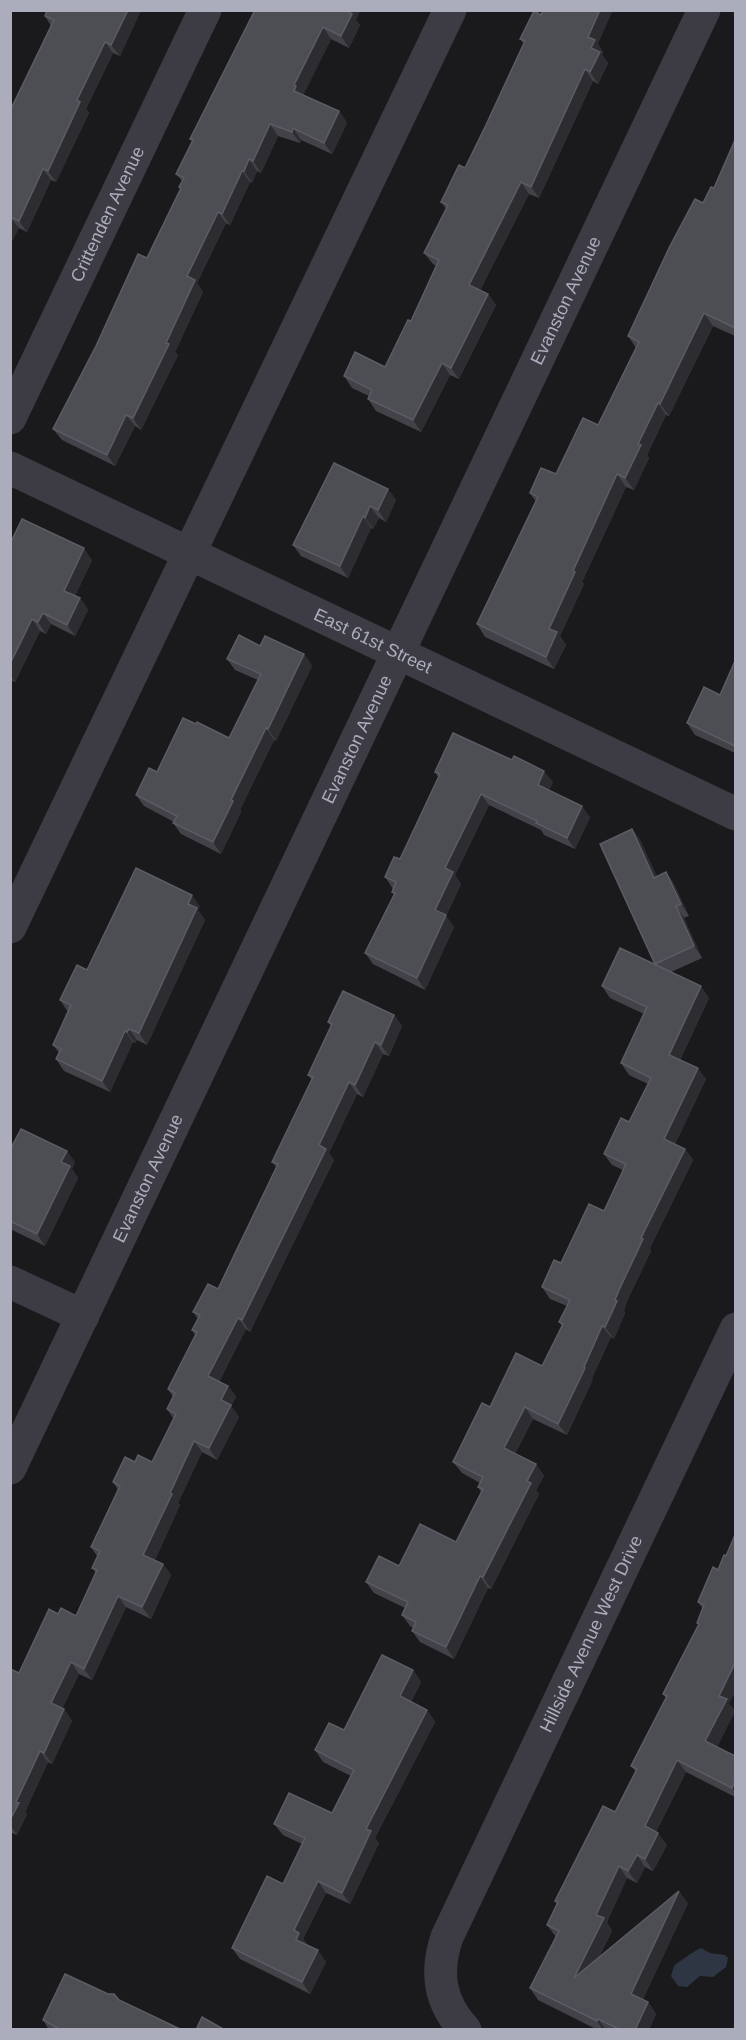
<svg xmlns="http://www.w3.org/2000/svg" width="746" height="2040" viewBox="0 0 746 2040" font-family="Arial,sans-serif">
<style>
.water{fill:#2e3543}
.lines{fill:none;stroke-linecap:round;stroke-linejoin:round}
.minor{stroke:#3d3c44;stroke-width:33}
.wall{fill:#424248}
.shaded-wall{fill:#2d2d31}
.building{fill:#4d4e54;stroke:#5c5c65;stroke-width:1.5}
.labels{text-anchor:middle;dominant-baseline:central;stroke-width:4.5;stroke-linejoin:round;paint-order:stroke}
.street-label{font-size:18px;fill:#abadbd;stroke:#151518}
</style>
<rect width="100%" height="100%" fill="#1a1a1d"/>
<!-- water -->
<path class="water" d="M701,1948l9,5 15,2 3,3 -2,9 -13,10 -13,-1 -13,11 -9,-1 -7,-10 3,-10c3,-3 23,-17 27,-18z"/>
<g class="lines">
<!-- minor -->
<g class="minor">
<path id="s1" d="M10,418l195,-408"/>
<path id="s2" d="M10,468l726,346"/>
<path d="M10,927l440,-917"/>
<path d="M10,1282l73,34"/>
<path id="s3" d="M10,1468l694,-1458"/>
<path id="s4" d="M465,2030c-26,-28 -30,-58 -18,-93l289,-608"/>
</g>
</g>
<!-- wall -->
<g class="wall">
<path d="M141,10l-21,46 -7,-3 -27,56 3,4 -33,69 -5,-2 -24,52 -8,-4 -9,17v-134l41,-85 -6,-10z"/>
<path d="M255,10l101,10 4,5 -11,23 -18,-9 -28,56 36,16 8,12 -15,31 -31,-14 -1,3 -22,-7 -17,37 -4,-2 -5,12 -2,-1 -20,43 -4,-2 -29,60 6,9 -28,60 3,3 -37,75 -6,-4 -20,40 -53,-26 -9,-11 94,-171 33,-69 -1,-2 3,-6 -6,-7 16,-33 -2,-2z"/>
<path d="M520,39l78,5 5,8 -1,3 6,8 -10,21 -5,-3 -54,117 -10,-4 -49,96 8,4 8,11 -37,74 -9,-4 -29,57 -45,-21 -8,-12 1,-3 -17,-8 -8,-12 41,-9 26,-46 25,-55 -3,-2 -9,-11 22,-44 -5,-7 24,-34 20,-41 39,-83z"/>
<path d="M735,140v196l-22,-10 -44,90 -3,-1 -19,40 2,3 -15,32 -8,-3 -44,95 2,2 -24,52 6,9 -12,24 -69,-32 -8,-13 59,-122 -6,-9 26,-19 42,-49 38,-77 -8,-12 75,-133 11,-15z"/>
<path d="M388,489l8,11 -10,22 -7,-4 -6,11 -2,-1 -23,50 -47,-22 -8,-11z"/>
<path d="M10,544l82,16 -17,36 5,2 8,12 -13,26 -24,-12 -5,10 -6,-3 -25,51 -5,-2z"/>
<path d="M260,646l44,8 8,12 -36,75 -2,-1 -34,70 1,2 -20,42 -40,-20 -8,-11 1,-1 -30,-16 -8,-11 21,-23 39,-48 33,14 29,-58 -23,-10 -8,-11z"/>
<path d="M735,661v92l-40,-18 -8,-12 33,-28z"/>
<path d="M435,772l118,10 -4,8 41,27 -15,32 -31,-14 -3,-5 -52,-25 -34,70 6,9 -15,32 8,11 -29,63 -52,-26 -8,-11 29,-58 -2,-3 1,-3 -8,-12 15,-18 38,-82z"/>
<path d="M632,829l8,11 17,37 9,-5 8,12 15,32 -5,2 18,40 -31,14 38,26 -29,62 26,19 -31,65 10,5 8,11 -43,88 1,3 -24,50 -3,10 1,2 -11,26 -3,-2 -19,41 1,1 -26,56 -34,-16 -18,35 21,10 8,12 -8,14 3,4 -48,95 -3,-1 -34,71 -34,-17 -8,-11 1,-3 -3,-2 -8,-11 3,-7 -31,-15 -8,-11 33,-16 57,-24 25,-50 -3,-5 2,-4 -18,-10 -9,-11 37,-55 52,-41 20,-40 -3,-4 8,-16 -17,-7 -8,-12 62,-76 19,-41 -11,-5 -8,-11 25,-32 19,-38 -19,-9 -8,-12 23,-49 -34,-16 -8,-12 54,-21 -56,-121z"/>
<path d="M200,906l-2,4 7,10 -58,125 -10,-5 -2,3 -2,-1 -23,50 -46,-21 -8,-12 3,-6 -6,-8 15,-33 -8,-12 27,-30z"/>
<path d="M394,1015l8,11 -13,30 -6,-2 -20,43 -6,-3 -28,59 5,7 -84,172 -4,-3 -27,53 9,4 8,11 -5,9 8,11 -22,43 -15,-8 -24,51 2,2 -25,55 8,4 8,11 -20,44 -25,-12 -34,73 -13,-6 -17,35h2l8,12 -20,43 -4,-2 -23,50 2,2 -10,21 -7,-3v-163l9,4 39,-59 18,2 20,-43 -4,-5 5,-12 -6,-9 27,-57 -5,-8 22,-20h17l21,-44 -6,-9 6,-12 -5,-8 27,-54 -3,-5 6,-11 -5,-7 25,-23 59,-121 -5,-6 40,-82 -4,-5 23,-49 -3,-4z"/>
<path d="M10,1150l65,12 -3,7 6,9 -33,68 -35,-17z"/>
<path d="M713,1567l16,137 6,7 -18,36 18,9v41l-49,-25 -30,60 11,13 -14,26 -8,-4 -8,16 -10,-5 -20,44 5,9 -13,26 89,-54 -45,96 5,3 8,12 -7,16h-51l-60,-30 -8,-12 26,-51 -9,-12 10,-21 -2,-3 60,-89 21,-40 -5,-6 35,-68 -3,-4 36,-69 -2,-2 6,-14 -5,-7z"/>
<path d="M413,1670l8,12 -10,20 16,8 8,12 -60,116 4,5 -29,61 -24,-11 -23,46 4,5v1l19,17 -16,32 -70,-35 -8,-11 51,-64 19,-40 -19,-9 -9,-11 58,-11 19,-37 -28,-14 -8,-12 29,-20z"/>
<path d="M119,2000l63,30h-133l-6,-10z"/>
</g>
<!-- shaded-wall -->
<g class="shaded-wall">
<path d="M128,10h13l-21,46 -9,-11z"/>
<path d="M347,10h14l-5,10 4,5 -11,23 -8,-12z"/>
<path d="M600,10h13l-15,34 5,8 -1,3 6,8 -10,21 -8,-12 1,-24 -3,-11z"/>
<path d="M323,27l8,12 -28,57 -9,-5v-6z"/>
<path d="M105,42l8,11 -27,56 3,4 -33,69 -8,-11 29,-71z"/>
<path d="M585,69l8,12 -54,117 -8,-11z"/>
<path d="M339,111l8,12 -15,31 -8,-11z"/>
<path d="M270,124l8,12 -17,37 -8,-12z"/>
<path d="M293,128l8,12 -1,3 -8,-11z"/>
<path d="M249,159l8,12 -5,12 -8,-12z"/>
<path d="M43,169l8,11 -24,52 -8,-11z"/>
<path d="M242,171l8,11 -20,43 -8,-11z"/>
<path d="M521,182l8,12 -52,103 -8,-12z"/>
<path d="M218,212l8,11 -29,60 6,9 -28,60 3,3 -37,75 -8,-12 33,-75 21,-67z"/>
<path d="M10,217l9,11 -9,17z"/>
<path d="M488,294l8,11 -37,74 -8,-11z"/>
<path d="M704,313l9,13 -44,90 -9,-12z"/>
<path d="M442,363l8,12 -29,57 -8,-12z"/>
<path d="M658,403l8,12 -19,40 2,3 -15,32 -9,-12 13,-34z"/>
<path d="M126,415l9,11 -20,40 -8,-11z"/>
<path d="M617,474l9,13 -44,95 2,2 -24,52 6,9 -12,24 -8,-12 3,-28 24,-58z"/>
<path d="M388,489l8,11 -10,22 -8,-12z"/>
<path d="M370,506l9,12 -6,11 -8,-11z"/>
<path d="M363,516l8,12 -23,50 -8,-12z"/>
<path d="M84,548l8,12 -20,42 -8,-11z"/>
<path d="M80,598l8,12 -13,26 -8,-11z"/>
<path d="M43,613l8,11 -5,10 -8,-12z"/>
<path d="M32,619l8,12 -25,51 -5,-7v-11z"/>
<path d="M304,654l8,12 -36,75 -8,-12z"/>
<path d="M266,728l8,12 -34,70 1,2 -20,42 -8,-12 18,-42z"/>
<path d="M544,771l9,11 -7,14 -8,-11z"/>
<path d="M481,794l8,11 -34,70 6,9 -15,32 8,11 -29,63 -8,-12 18,-68 10,-42z"/>
<path d="M582,806l8,11 -15,32 -8,-11z"/>
<path d="M632,829l8,11 23,49 -9,-11z"/>
<path d="M666,872l8,12 15,32 -8,-12z"/>
<path d="M192,895l8,11 -2,4 7,10 -58,125 -8,-12 49,-129z"/>
<path d="M676,906l8,12 18,40 -8,-12z"/>
<path d="M701,986l8,12 -32,68 -8,-11z"/>
<path d="M394,1015l8,11 -13,30 -8,-11z"/>
<path d="M129,1029l8,11 -2,3 -8,-11z"/>
<path d="M125,1031l8,11 -23,50 -8,-11z"/>
<path d="M375,1042l8,12 -20,43 -8,-12z"/>
<path d="M698,1068l8,11 -34,72 -8,-12z"/>
<path d="M349,1082l8,12 -28,59 5,7 -84,172 -8,-12 77,-175z"/>
<path d="M685,1149l8,11 -43,88 1,3 -24,50 -3,10 1,2 -11,26 -9,-12 10,-27 26,-62z"/>
<path d="M67,1151l8,11 -3,7 6,9 -33,68 -8,-12 24,-72z"/>
<path d="M238,1318l8,11 -30,59 -8,-12z"/>
<path d="M602,1326l9,11 -19,41 1,1 -26,56 -9,-11z"/>
<path d="M228,1386l8,11 -5,9 8,11 -22,43 -8,-12 12,-48z"/>
<path d="M525,1407l8,12 -21,41 -8,-12z"/>
<path d="M194,1441l8,11 -24,51 2,2 -28,61 -9,-11 27,-62z"/>
<path d="M536,1464l8,12 -8,14 3,4 -48,95 -8,-12z"/>
<path d="M163,1564l8,11 -20,44 -9,-12z"/>
<path d="M480,1576l8,12 -34,71 -8,-12z"/>
<path d="M118,1596l8,11 -34,73 -8,-11z"/>
<path d="M71,1662l8,12 -20,41 -8,-12z"/>
<path d="M735,1663v29l-6,12 6,7 -21,42 -9,-12 14,-45z"/>
<path d="M413,1670l8,12 -13,25 -8,-11z"/>
<path d="M64,1709l8,12 -20,43 -8,-11z"/>
<path d="M427,1710l8,12 -60,116 4,5 -29,61 -8,-11 24,-64z"/>
<path d="M40,1751l8,11 -23,50 2,2 -10,21 -7,-10v-5l6,-18z"/>
<path d="M677,1760l9,12 -33,66 -8,-12z"/>
<path d="M735,1781v11l-3,-4z"/>
<path d="M658,1833l9,12 -14,26 -8,-12z"/>
<path d="M637,1855l8,12 -8,16 -9,-12z"/>
<path d="M619,1866l8,12 -20,44 5,9 -30,59 -8,-12 22,-63z"/>
<path d="M318,1881l8,12 -23,46 4,5 -3,7 -8,-11 -2,-10z"/>
<path d="M679,1891l9,12 -48,103 -9,-12z"/>
<path d="M318,1950l8,12 -16,32 -8,-12z"/>
<path d="M648,2002l8,12 -7,16h-14z"/>
<path d="M598,2019l8,11h-3l-6,-9z"/>
</g>
<!-- building -->
<g class="building">
<path d="M47,10h81l-17,35 -6,-3 -28,58 3,2 -32,69 -5,-2 -24,52 -9,-4v-106l44,-91 -9,-4z"/>
<path d="M255,10h92v1l5,3 -11,22 -18,-9 -29,58 2,1 -2,5 45,20 -15,32 -31,-15 -1,4 -22,-8 -17,37 -4,-2 -5,12h-2l-20,43 -4,-2 -31,64 8,4 -29,63 3,1 -36,74 -7,-3 -19,40 -54,-26 43,-83 42,-92 9,4 34,-70 -2,-1 5,-9 -8,-4 17,-34 -3,-1z"/>
<path d="M543,10h57l-12,27 7,3 -4,8 9,4 -10,20 -5,-3 -54,118 -10,-5 -52,103 19,9 -37,74 -9,-5 -29,57 -45,-21 4,-9 -28,-14 11,-24 30,15 23,-47 3,1 28,-61 -15,-7 24,-48 -7,-3 18,-37 6,3 20,-41 40,-86 -5,-2 14,-28 7,4z"/>
<path d="M735,140v188l-31,-15 -44,91 -2,-1 -20,41 3,1 -16,33 -8,-4 -44,97 2,1 -26,57 8,3 -11,25 -69,-33 61,-127 -8,-4 11,-25 15,6 27,-56 15,7 41,-83 -11,-6 42,-90 25,-47 8,4 8,-16 3,1z"/>
<path d="M334,463l54,26 -10,21 -8,-4 -5,12 -2,-2 -23,50 -47,-21z"/>
<path d="M22,519l62,29 -20,43 16,7 -13,27 -24,-12 -5,9 -6,-3 -22,45v-120z"/>
<path d="M239,635l21,11 5,-10 39,18 -36,75 -2,-1 -35,72 2,1 -20,41 -40,-19 4,-7 -41,-21 13,-27 8,4 26,-54 13,6 1,-2 32,16 32,-64 -34,-15z"/>
<path d="M735,661v85l-48,-23 17,-36 16,8z"/>
<path d="M453,733l59,27 2,-4 30,15 -6,14 44,21 -15,32 -31,-15 1,-2 -56,-27 -36,74 8,4 -18,38 11,5 -29,63 -52,-25 30,-60 -3,-1 4,-10 -11,-5 9,-20 6,2 40,-85 -5,-2z"/>
<path d="M632,829l22,49 12,-6 15,32 -5,2 18,40 -39,18 -55,-120z"/>
<path d="M136,868l56,27 -4,9 9,4 -58,125 -10,-4 -2,3 -2,-1 -23,50 -46,-22 5,-10 -8,-4 18,-40 -11,-5 17,-35 10,5z"/>
<path d="M620,948l81,38 -32,69 29,13 -34,71 21,10 -44,89 2,1 -24,51 -4,10 2,1 -12,26 -3,-1 -18,41 1,1 -27,56 -33,-17 -21,41 32,16 -9,17 4,2 -48,94 -3,-1 -34,71 -34,-16 4,-9 -14,-7 6,-13 -42,-20 13,-26 20,10 21,-42 36,18 27,-53 -5,-2 5,-10 -30,-15 29,-59 8,4 26,-54 26,13 21,-42 -4,-2 11,-22 -28,-13 12,-27 7,3 28,-59 15,7 22,-47 -22,-10 17,-36 8,4 22,-44 -30,-15 26,-56 -45,-21z"/>
<path d="M343,991l51,24 -13,30 -6,-3 -20,43 -6,-3 -30,63 7,4 -84,171 -4,-2 -30,58 20,10 -7,14 10,5 -22,43 -15,-7 -24,52 2,1 -29,61 20,9 -21,43 -24,-11 -34,73 -13,-7 -20,41 13,6 -20,44 -4,-2 -24,51 3,1 -9,17v-151l9,4 30,-64 9,5 3,-6 15,8 21,-46 -5,-2 8,-17 -9,-4 29,-61 -7,-4 12,-25 10,5 3,-7 14,7 24,-48 -9,-5 8,-16 -7,-4 29,-57 -5,-2 8,-15 -7,-3 15,-28 10,5 60,-125 -6,-2 41,-85 -5,-2 24,-51 -4,-2z"/>
<path d="M21,1129l46,22 -6,11 9,4 -33,68 -27,-13v-71z"/>
<path d="M735,1535v128l-16,33 8,3 -22,42 30,15v25l-3,7 -55,-28 -32,66 13,7 -13,26 -8,-4 -9,16 -9,-5 -23,49 8,3 -30,60 105,-87 -48,103 17,8 -13,28h-14l-23,-11 -1,2 -67,-33 29,-57 -12,-6 11,-23 -3,-1 48,-95 12,6 22,-43 -6,-3 36,-70 -4,-2 36,-70 -2,-1 7,-18 -6,-3 15,-35 5,3 6,-15 2,1z"/>
<path d="M382,1655l31,15 -13,26 27,14 -61,119 5,2 -29,62 -24,-12 -24,49 5,3 -3,7 22,10 -16,32 -70,-34 35,-72 16,8 22,-46 -31,-14 15,-31 43,20 22,-43 -39,-20 14,-27 15,7z"/>
<path d="M65,1974l43,20h6l5,6 63,30h-121l-18,-10z"/>
<path d="M202,2017l23,13h-29z"/>
</g>
<g class="labels">
<!-- street labels -->
<g class="street-label">
<text stroke="none"><textPath href="#s1" startOffset="226">Crittenden Avenue</textPath></text>
<text stroke="none"><textPath href="#s3" startOffset="1293">Evanston Avenue</textPath></text>
<text stroke="none"><textPath href="#s2" startOffset="402">East 61st Street</textPath></text>
<text stroke="none"><textPath href="#s3" startOffset="807">Evanston Avenue</textPath></text>
<text stroke="none"><textPath href="#s3" startOffset="321">Evanston Avenue</textPath></text>
<text stroke="none"><textPath href="#s4" startOffset="436">Hillside Avenue West Drive</textPath></text>
</g>
</g>
<!-- border -->
<rect width="746" height="2040" fill="none" stroke="#abadbd" stroke-width="24"/>
</svg>
